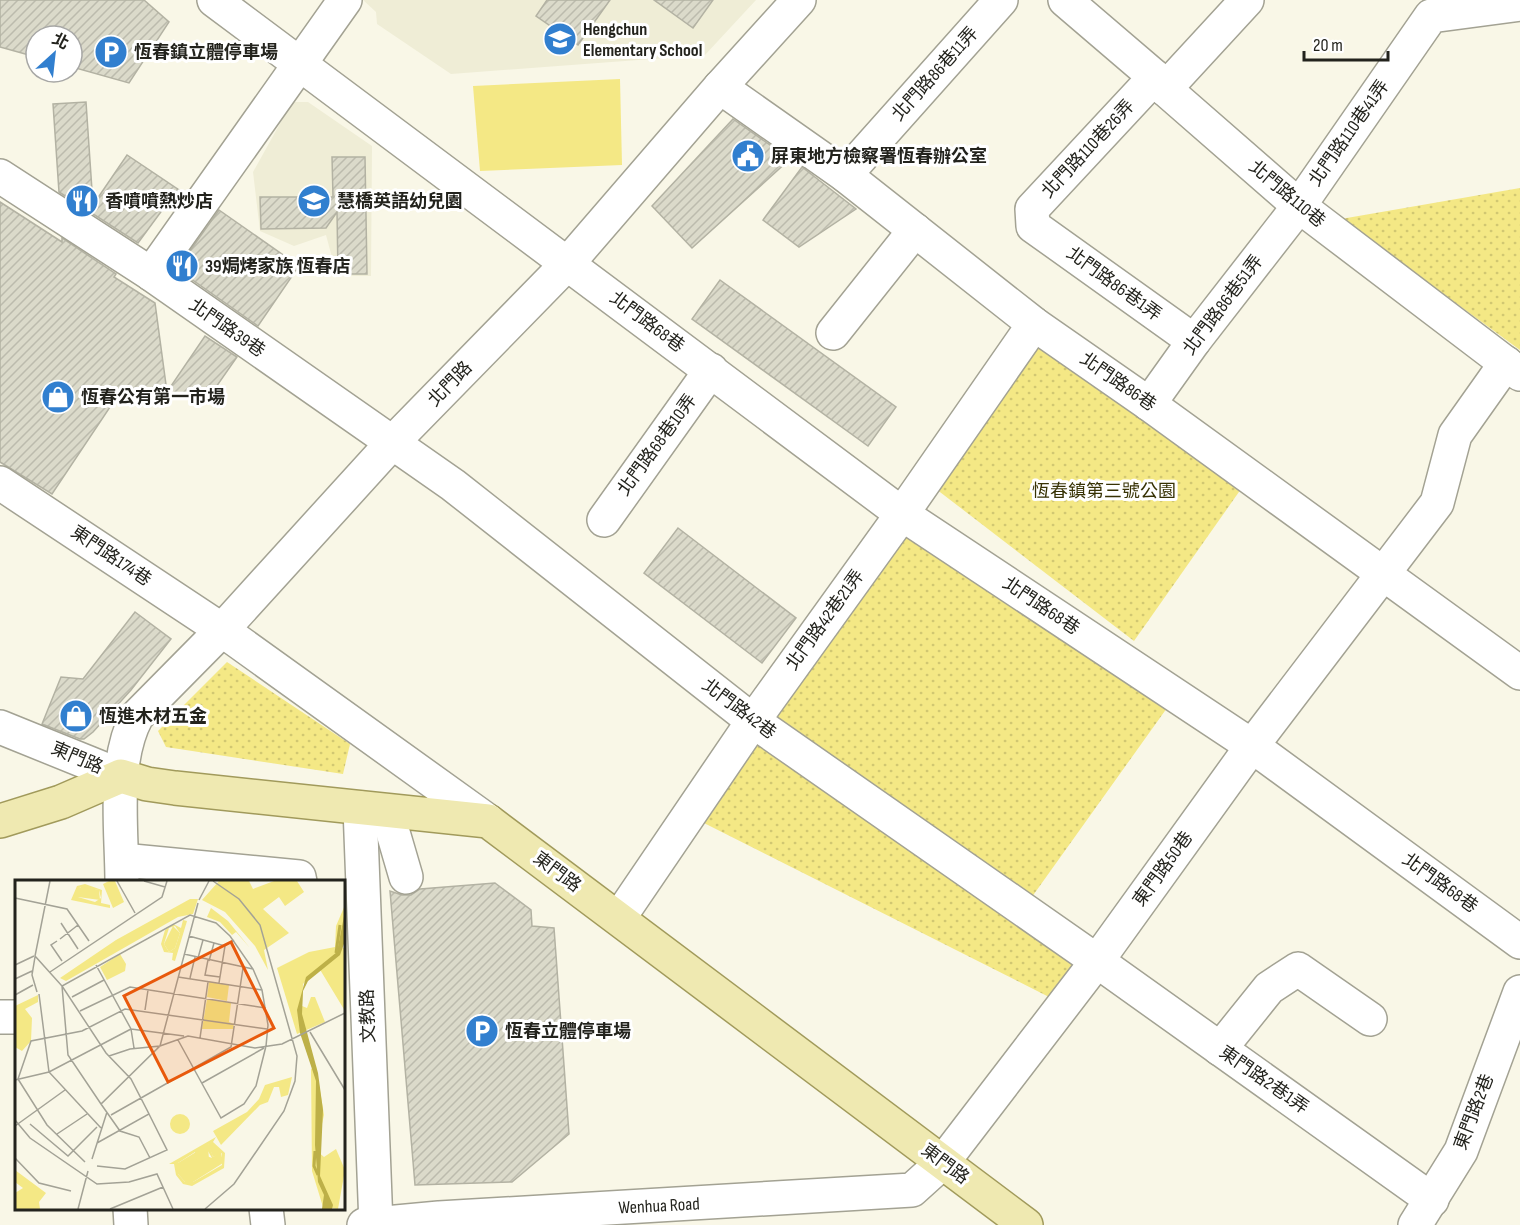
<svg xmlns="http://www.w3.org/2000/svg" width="1520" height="1225" viewBox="0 0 1520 1225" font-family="'Sofia Sans Condensed','Noto Sans TC',sans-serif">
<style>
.built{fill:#efedd6}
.grass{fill:url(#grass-dots)}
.garden{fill:#f4e885}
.building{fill:url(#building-hatch);stroke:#b3b2a3;stroke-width:1.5}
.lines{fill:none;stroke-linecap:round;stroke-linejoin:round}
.minor-casing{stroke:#a3a293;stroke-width:36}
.major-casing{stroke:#a19a5b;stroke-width:36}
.minor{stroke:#fff;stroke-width:33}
.major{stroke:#efe9b1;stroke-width:33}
.labels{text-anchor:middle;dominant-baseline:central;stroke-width:6;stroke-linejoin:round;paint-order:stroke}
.poi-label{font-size:18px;font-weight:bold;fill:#23231d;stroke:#fff;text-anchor:start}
.street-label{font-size:18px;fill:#23231d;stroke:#fff}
.park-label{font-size:18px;fill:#373204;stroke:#fff}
.inset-river{fill:none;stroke:#bdb048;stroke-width:3}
.inset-road{fill:none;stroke:#a3a296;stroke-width:1.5}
.view{fill:#e8590c;fill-opacity:0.15;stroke:#e8590c;stroke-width:3}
.inset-edge{fill:none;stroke:#23231d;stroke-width:3}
</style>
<defs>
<pattern id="grass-dots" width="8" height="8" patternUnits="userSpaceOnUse" patternTransform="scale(1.5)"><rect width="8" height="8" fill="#f4e885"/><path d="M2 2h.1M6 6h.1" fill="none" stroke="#d1c772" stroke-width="1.8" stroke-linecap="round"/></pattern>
<pattern id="building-hatch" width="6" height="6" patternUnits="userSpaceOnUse" patternTransform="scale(1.5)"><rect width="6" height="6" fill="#dbdaca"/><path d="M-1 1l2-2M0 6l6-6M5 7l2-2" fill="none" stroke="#bcbbad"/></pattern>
</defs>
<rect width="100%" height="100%" fill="#f9f7e7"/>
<!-- built -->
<g class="built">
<path d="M363,0h393l-51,55 -254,19 -74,-50 -1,-12z"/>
<path d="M292,102h16l64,44 -1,130h-34l-11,-41 -32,11 -34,-15 -7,-59z"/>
</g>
<!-- grass -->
<g class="grass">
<path d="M1520,188v162l-179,-131z"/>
<path d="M1045,327l208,145 -119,169 -198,-152z"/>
<path d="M920,511l252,190 -143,200 54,46 -32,51 -353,-178z"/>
<path d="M227,662l123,82 -7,30 -177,-27 -8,-16z"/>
</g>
<!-- garden -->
<path class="garden" d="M620,79l2,86 -142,6 -7,-85z"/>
<!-- building -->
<g class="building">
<path d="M0,0h144l25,22 -40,61 -57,-16v-31h-36v21l-36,-10z"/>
<path d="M547,0h63l-32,45 -42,-29z"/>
<path d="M654,0h59l-20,28z"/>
<path d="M86,102l7,103 34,-50 58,39 -8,11v-15l-39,53 -79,-51 -6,-88z"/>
<path d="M733,119l57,40 -98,89 -40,-42z"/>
<path d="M332,157h33l2,117h-29l-1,-62 -11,16 -65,1 -1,-32h73z"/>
<path d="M802,167l54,42 -57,38 -36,-27z"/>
<path d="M0,202l62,40v-4l54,36 -2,3 41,26 12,89 38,-56 32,21 -30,43 -85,-11 -70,105 -52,-32z"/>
<path d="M219,210l80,56 -41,60 -81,-57z"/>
<path d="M720,280l176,127 -28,39 -176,-127z"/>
<path d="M678,528l118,90 -34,45 -118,-90z"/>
<path d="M135,612l36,27 -40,51 -38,42 -9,7h-4l-38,-15 19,-47 22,2z"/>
<path d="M495,883l36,27 1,16 22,2 15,206 -57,48 -97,3 -25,-294 12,4h9l9,-6z"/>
</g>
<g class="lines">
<!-- minor casing -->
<g class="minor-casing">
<g id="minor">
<path d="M214,0l688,514 350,232 268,196"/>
<path d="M1065,0l90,77 10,12 134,117 221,168"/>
<path d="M1155,77l-123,132 1,17 161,115"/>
<path d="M720,87l125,88 189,149 115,80 371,269"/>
<path d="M1165,89l82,-89"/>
<path d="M845,175l156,-175"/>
<path d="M0,176l151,98 302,211 300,236 344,240 335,239"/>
<path d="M151,274l194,-274"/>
<path d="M833,333l82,-103"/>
<path d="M1149,404l45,-63 105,-135 132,-190 89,-12"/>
<path d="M0,483l222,147 266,191"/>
<path d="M604,520l107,-150"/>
<path d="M0,727l121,49"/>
<path d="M360,808l16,417"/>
<path d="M387,812l19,65"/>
<path d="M122,860l177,17 1,5"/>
<path d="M122,882c0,-52 -10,-120 15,-166l85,-86 170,-187 176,-180 152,-176 79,-87"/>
<path d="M619,918l134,-197 149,-207 132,-190"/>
<path d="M0,1017h16"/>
<path d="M1220,1049l49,-61 29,-19 72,50"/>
<path d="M130,1208l1,17"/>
<path d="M266,1208l2,17"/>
<path d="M364,1225l75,-7 473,-28 31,-28 154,-201 155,-215 185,-243 18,-68 51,-72"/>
<path d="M1415,1225l46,-74 59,-159"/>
</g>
</g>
<!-- major casing -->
<g class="major-casing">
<path id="major" d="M0,821l61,-19 60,-26 26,8 28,4 313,33 538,404"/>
</g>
<!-- minor -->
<use href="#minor" class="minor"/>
<!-- major -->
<use href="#major" class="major"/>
</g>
<!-- icons -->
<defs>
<g id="school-disc" transform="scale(1.725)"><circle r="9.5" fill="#317fcf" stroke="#fff"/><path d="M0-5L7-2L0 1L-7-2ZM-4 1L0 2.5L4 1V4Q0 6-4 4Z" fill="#fff"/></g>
<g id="parking-disc" transform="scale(1.725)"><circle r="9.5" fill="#317fcf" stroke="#fff"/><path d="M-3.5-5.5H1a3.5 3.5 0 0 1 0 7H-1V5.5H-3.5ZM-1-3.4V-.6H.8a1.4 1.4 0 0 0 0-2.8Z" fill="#fff"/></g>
<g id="civic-disc" transform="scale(1.725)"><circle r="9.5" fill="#317fcf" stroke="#fff"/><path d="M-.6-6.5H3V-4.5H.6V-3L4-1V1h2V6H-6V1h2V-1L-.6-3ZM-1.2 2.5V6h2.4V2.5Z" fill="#fff"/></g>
<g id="restaurant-disc" transform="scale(1.725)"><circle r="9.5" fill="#317fcf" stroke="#fff"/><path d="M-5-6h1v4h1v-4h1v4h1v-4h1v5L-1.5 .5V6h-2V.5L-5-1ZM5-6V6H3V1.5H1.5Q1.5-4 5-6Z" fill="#fff"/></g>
<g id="shop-disc" transform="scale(1.725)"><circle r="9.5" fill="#317fcf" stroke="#fff"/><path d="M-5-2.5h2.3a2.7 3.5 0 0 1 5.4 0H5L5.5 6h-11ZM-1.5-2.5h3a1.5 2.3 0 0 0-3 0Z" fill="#fff"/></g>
</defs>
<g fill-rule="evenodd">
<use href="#school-disc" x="560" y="39"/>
<use href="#parking-disc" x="111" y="52"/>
<use href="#civic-disc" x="748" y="156"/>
<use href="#restaurant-disc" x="82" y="201"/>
<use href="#school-disc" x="314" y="201"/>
<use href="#restaurant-disc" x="182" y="266"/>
<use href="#shop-disc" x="58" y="397"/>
<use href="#shop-disc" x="76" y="716"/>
<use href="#parking-disc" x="482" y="1031"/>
</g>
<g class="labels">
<!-- poi labels -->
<g class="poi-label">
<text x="583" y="29">Hengchun<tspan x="583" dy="21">Elementary School</tspan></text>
<text x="134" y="52">恆春鎮立體停車場</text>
<text x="771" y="156">屏東地方檢察署恆春辦公室</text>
<text x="105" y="201">香噴噴熱炒店</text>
<text x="337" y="201">慧橋英語幼兒園</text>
<text x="205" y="266">39焗烤家族 恆春店</text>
<text x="81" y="397">恆春公有第一市場</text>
<text x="99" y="716">恆進木材五金</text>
<text x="505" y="1031">恆春立體停車場</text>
</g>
<!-- street labels -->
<g class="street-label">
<text transform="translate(935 74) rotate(-48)">北門路86巷11弄</text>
<text transform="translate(1349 133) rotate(-55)">北門路110巷41弄</text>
<text transform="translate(1088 149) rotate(-47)">北門路110巷26弄</text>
<text transform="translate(1287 194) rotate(40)">北門路110巷</text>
<text transform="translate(1114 284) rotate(36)">北門路86巷1弄</text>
<text transform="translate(1223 305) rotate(-53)">北門路86巷51弄</text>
<text transform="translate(647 322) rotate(37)">北門路68巷</text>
<text transform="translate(227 328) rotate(35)">北門路39巷</text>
<text transform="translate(1118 382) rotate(35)">北門路86巷</text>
<text transform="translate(450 384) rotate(-46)">北門路</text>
<text transform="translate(657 445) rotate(-54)">北門路68巷10弄</text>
<text transform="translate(111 556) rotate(34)">東門路174巷</text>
<text transform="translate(1041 606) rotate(34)">北門路68巷</text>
<text transform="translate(825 620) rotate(-54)">北門路42巷21弄</text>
<text transform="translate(739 709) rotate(37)">北門路42巷</text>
<text transform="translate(77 758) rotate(23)">東門路</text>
<text transform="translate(1163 869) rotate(-54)">東門路50巷</text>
<text transform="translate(557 872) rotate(37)">東門路</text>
<text transform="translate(1440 883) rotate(36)">北門路68巷</text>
<text transform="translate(368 1016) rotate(-92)">文教路</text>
<text transform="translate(1264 1080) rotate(35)">東門路2巷1弄</text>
<text transform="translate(1474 1112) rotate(-69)">東門路2巷</text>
<text transform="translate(945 1164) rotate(37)">東門路</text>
<text transform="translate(659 1206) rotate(-3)">Wenhua Road</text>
</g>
<!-- park labels -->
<g class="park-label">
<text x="1104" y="491">恆春鎮第三號公園</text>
</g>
</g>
<!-- overview -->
<g transform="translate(15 880)">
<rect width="330" height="330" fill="#f9f7e7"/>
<path d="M204,1h30l4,8 21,-8h23l7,11 -19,14 -6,-9 -16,12 26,24 -25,17 4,20 -13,-24 -30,-34 -23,-12zM67,6l17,4 1,10 -22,-3 -2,-6zM175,19h8l-5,15 -15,3 -112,64 -6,-3 56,-38zM330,25l-3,42 3,2v62l-26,-43 -16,16 -1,22 5,2 4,-11h4l10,25 -28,12 -20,-66 32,-16 26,-5 1,-21zM196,28l17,13 22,27 -14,-16 -4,3 -12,-13 -13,-5zM158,46l7,7 -5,15 -6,4 -5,-8zM105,74l6,10 -1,7 -18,9 -7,-13zM194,102l20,3 -2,16 -20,-4zM23,115v7l-13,7 7,9 -1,23 -9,10 -7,-4v-41zM192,119l24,4 -2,19 5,2 -1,5h-31zM301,186l8,49 -8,35 8,7 12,-8 9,21 -7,39 -15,-2 -11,-36 -1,-102zM277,197l-4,18 -7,2 -2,-10h-5l-6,15 -8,3 -39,40 -8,-14 34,-19 12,-13 6,-14zM155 244a10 10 0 1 1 20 0a10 10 0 1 1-20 0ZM194,264l4,13 8,-5 2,11 -30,19h-8l-7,-8v-11l18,-11 16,6 -7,-12zM0,290l31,23 -7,9 1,7h-25v-16l8,-5 -8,-6z" fill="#f4e885"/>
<path d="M94,1h6l9,21 -11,6 -10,-24zM70,4l17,6 -1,13 9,2v3l-39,-8 6,-14zM65,7l19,3 2,8 -6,4 -17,-5zM168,40l4,1 -12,40 -3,-1 1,-7 -9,-1 -3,-8 4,-14 8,-6 8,4zM160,46l5,7 -5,15 -6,4 -5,-8 5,-16zM201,257l-3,5 12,11 -1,15 -32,18 -9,-2 -7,-9 -2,-11h-5zM193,264l5,13 9,-4v12l-29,17h-8l-7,-8v-11l17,-11 2,9h12z" fill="#f4e885" fill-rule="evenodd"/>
<path d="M330,31v30l-5,14 -32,26 -5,10 -1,23 16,59 5,37 -3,66 13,29 -1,4h-10l2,-14 -6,-13 -3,-37 1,-64 -16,-48 -3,-23 9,-33 31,-25z" fill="#bdb048"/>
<path class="inset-river" d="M321,73l4,-28M300,271l-1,15 4,9"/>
<path class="inset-road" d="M35,1l-15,75 27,30 6,69 33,49 59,-58 28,-10 67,12 27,-4 63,-31M102,1l18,32M129,1l21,6M0,18l52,11 22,32M184,20l10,-19M46,43l17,26M174,56l36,10M45,59l18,-14M42,61l-6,4 11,16M169,74l69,15M20,77l-3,18 5,17M183,78l5,-18M193,80l-3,15 15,2M194,81l5,-18M0,85l19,-9M81,85l35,64 3,19M35,92l112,-75 5,-16M163,97l84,13M175,98l5,-21M0,99l17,-8M204,103l6,-37 9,-6M24,114l10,78 52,56M0,115l18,-10M57,117l32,-17M130,130l3,-20M65,131l50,-24 136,21M116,149l53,7M295,152l35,58M185,158l8,-56M94,176l21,-7 30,-3 38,-143M3,199l13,-38 51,-10 43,-22 142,20M3,199l29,46 38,37M0,200l34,-8 82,-43M187,203l62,-35M86,224l19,27 19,6 11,21M96,235l120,-68 12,-79M0,240l15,18 67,46 32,-2 28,-8 16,35M15,244l38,32 29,-29M0,246l50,-36M42,254l30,-20M82,263l52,-29 -18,-35 -25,-26 -44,-67 128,-71 26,8 14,13 23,33 9,21 6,35 -2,21 -10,40 -12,18 -23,14 -43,-78M0,278l24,25 32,8M77,279l15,-47M82,286l28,3 42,-19 -18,-36M63,329l10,-38M95,329l53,-22M190,329l29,-25 50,-73 11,-30 2,-25 -37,-131 -21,-26 -26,-18"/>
<path class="view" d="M216,62l43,86 -106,54 -44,-86z"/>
<rect width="330" height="330" class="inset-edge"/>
</g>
<!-- north arrow -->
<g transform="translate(54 54) rotate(27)"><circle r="28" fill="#ffffff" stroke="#a7a7a5" stroke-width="1.5"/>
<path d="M0-4.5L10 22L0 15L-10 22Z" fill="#317fcf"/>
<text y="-9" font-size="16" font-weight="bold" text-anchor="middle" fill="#23231d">北</text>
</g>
<!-- scale -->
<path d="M1304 51v9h84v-9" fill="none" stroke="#23231d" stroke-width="3"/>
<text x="1313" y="51" font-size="18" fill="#23231d" stroke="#ffffff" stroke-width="4.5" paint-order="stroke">20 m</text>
</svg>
